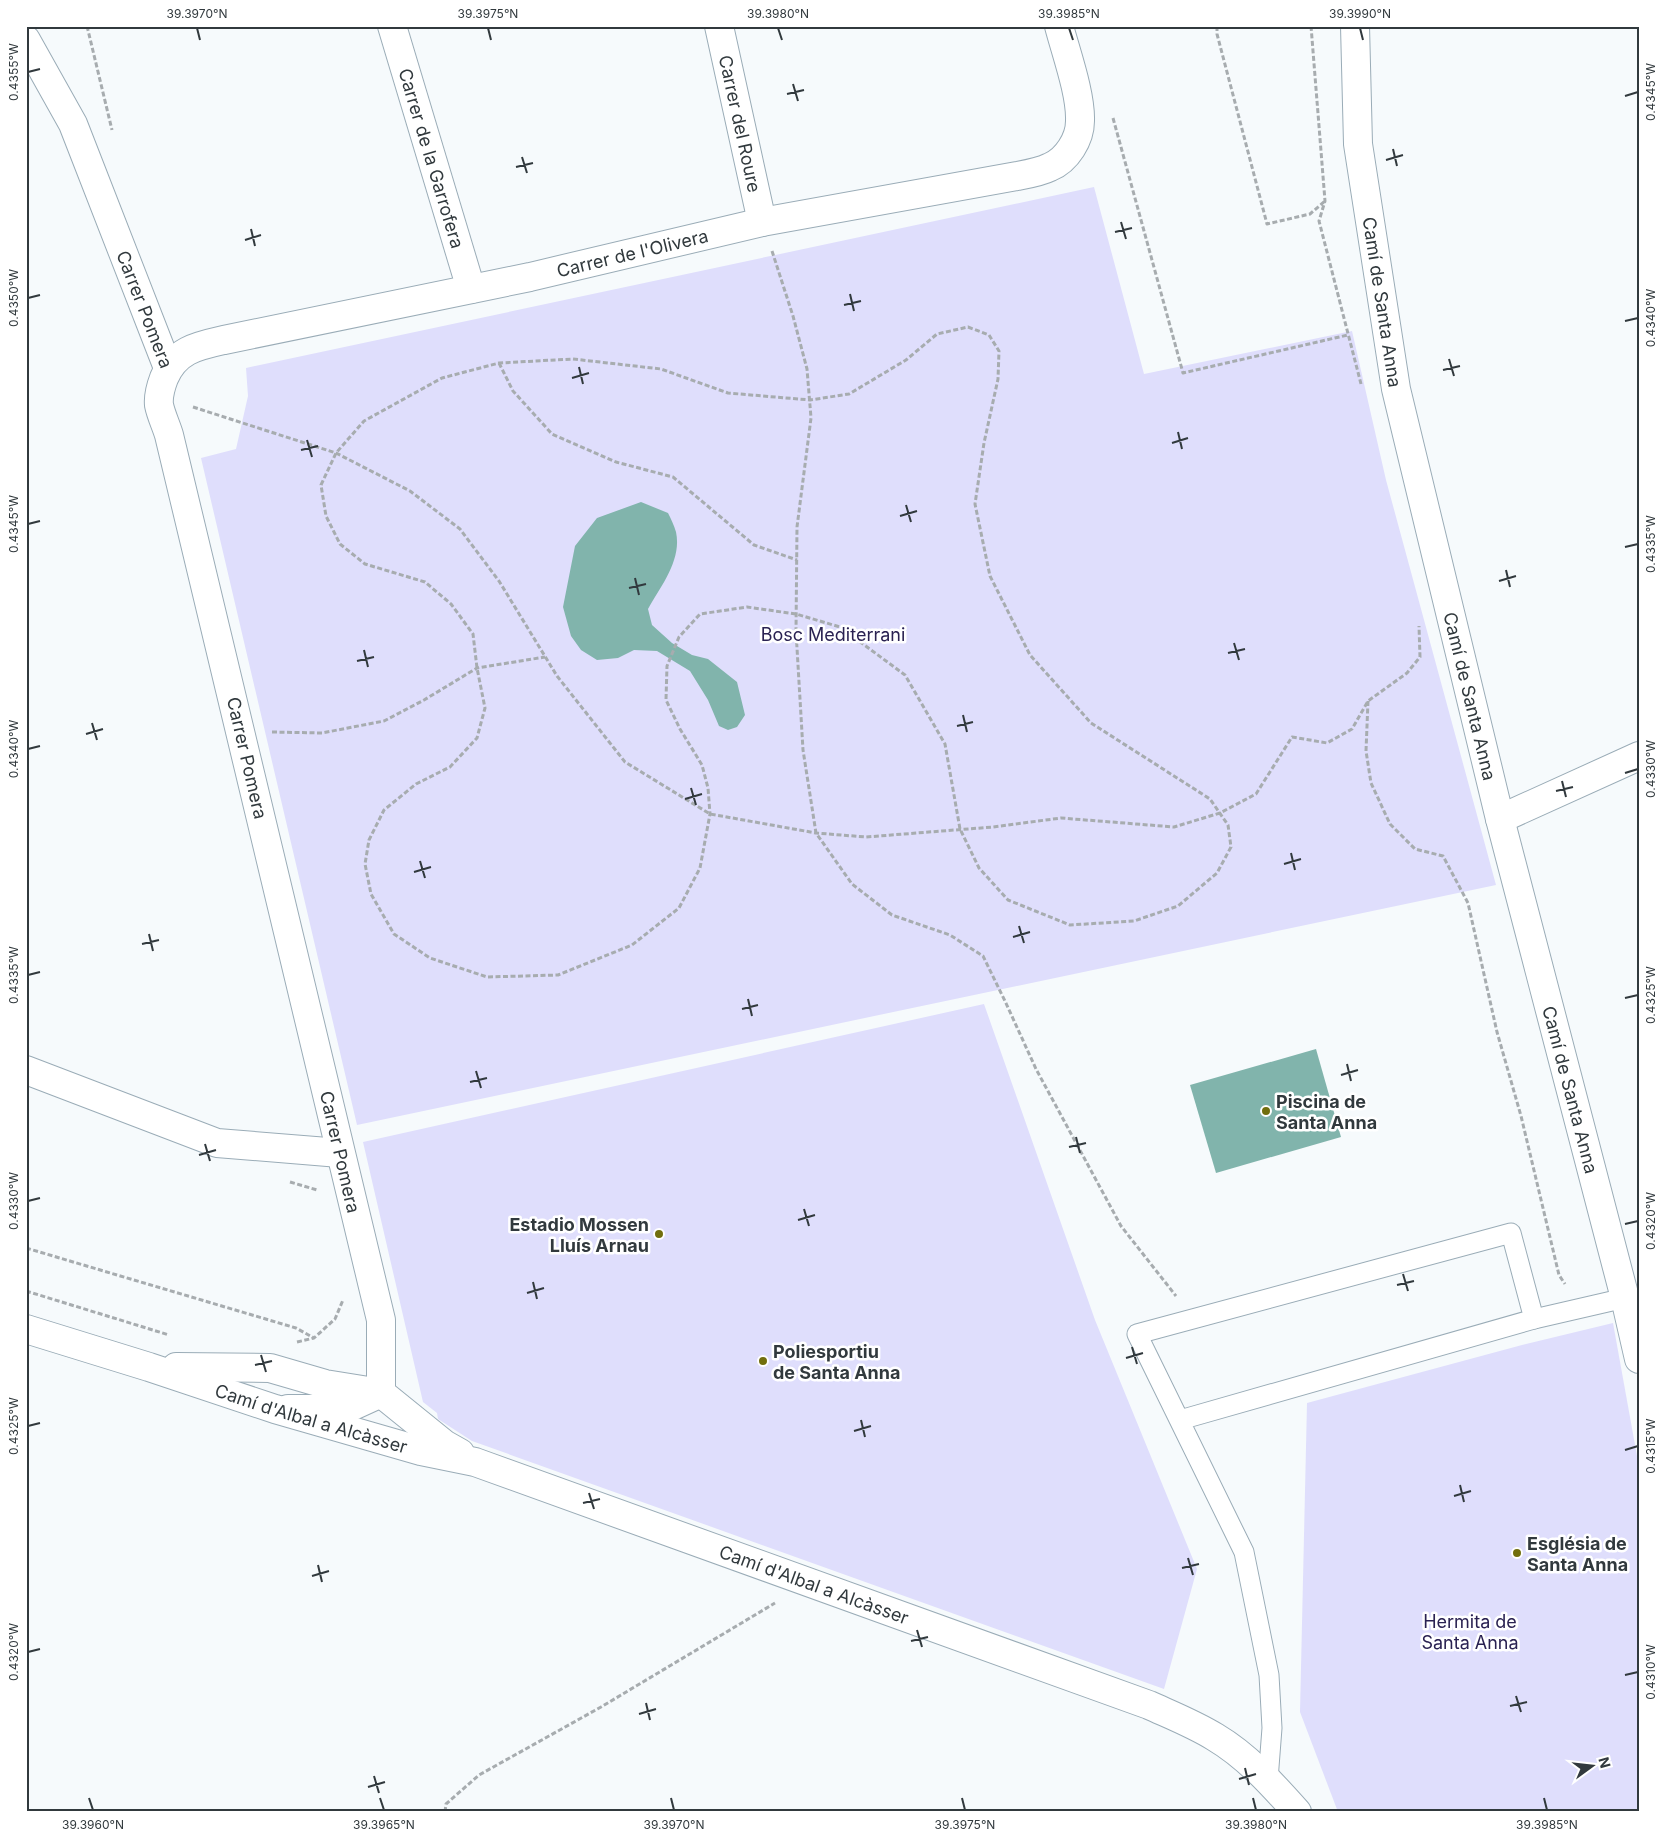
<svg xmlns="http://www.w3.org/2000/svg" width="1665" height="1838" viewBox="0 0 1665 1838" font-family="Inter,sans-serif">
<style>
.green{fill:#dfdefc}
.water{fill:#81b4ac}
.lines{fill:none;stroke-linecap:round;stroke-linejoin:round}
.lane-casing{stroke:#9aacb7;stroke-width:21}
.street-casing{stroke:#9aacb7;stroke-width:30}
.secondary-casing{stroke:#9aacb7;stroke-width:30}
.path{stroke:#a7acaf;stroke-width:3;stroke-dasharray:5 2.5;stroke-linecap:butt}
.lane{stroke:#fff;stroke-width:19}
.street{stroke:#fff;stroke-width:28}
.secondary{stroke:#fff;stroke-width:28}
.ticks{fill:none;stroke:#31393d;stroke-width:2}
.poi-dot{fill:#716e0d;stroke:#fff;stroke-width:2}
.labels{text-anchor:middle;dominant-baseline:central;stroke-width:5;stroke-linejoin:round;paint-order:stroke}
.street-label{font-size:18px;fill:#31393d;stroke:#fff}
.park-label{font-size:18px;fill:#2a2252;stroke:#fff}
.poi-label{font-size:18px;font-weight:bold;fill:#31393d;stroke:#fff;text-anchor:start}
.neatline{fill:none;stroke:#31393d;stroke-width:2}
.ticks-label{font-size:12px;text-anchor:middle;fill:#31393d}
</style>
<rect width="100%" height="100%" fill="#f6fafc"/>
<!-- green -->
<g class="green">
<path d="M1094,187l50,187 208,-43 34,149 110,405 -1139,240 -156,-667 35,-9 12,-53 -2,-28z"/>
<path d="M984,1004l111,316 102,249 -33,120 -692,-248 -34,-22 -1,-6 -14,-11 -60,-260z"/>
<path d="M1613,1323l26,144v345h-301l-38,-100 7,-309 215,-58z"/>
</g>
<!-- water -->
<g class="water">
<path d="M641,502l27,11c3,6 6,12 8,19 6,28 -15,54 -28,77l4,16 20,18 20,12 16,4 29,23 8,33 -8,12 -9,3 -9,-4 -11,-26 -18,-29 -33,-20 -23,-1 -16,8 -21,2 -16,-10 -10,-14 -8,-29 12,-61 22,-28z"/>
<path d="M1316,1049l25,88 -125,36 -26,-88z"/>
</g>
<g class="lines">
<!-- lane casing -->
<g class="lane-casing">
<g id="lane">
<path d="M1534,1319l91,-21"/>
<path d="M1180,1420l354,-101 -23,-86 -374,101 107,218 25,123 3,53 -4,52"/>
</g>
</g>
<!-- street casing -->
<g class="street-casing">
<g id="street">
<path id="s1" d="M392,26l79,263"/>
<path id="s2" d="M719,26l43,196"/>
<path id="s3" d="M26,40l47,84 95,244"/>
<path d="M1500,819l139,-63"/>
<path d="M26,1070l191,73 123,10"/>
<path id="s4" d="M288,1409h58l35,-16v-73l-212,-885c-3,-10 -8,-20 -10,-30 -1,-9 2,-19 5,-27 12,-28 33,-32 60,-38l306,-63 232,-55 255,-46c11,-2 23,-4 33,-9 17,-7 30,-28 30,-46 1,-27 -14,-68 -21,-95"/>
</g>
</g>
<!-- secondary casing -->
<g class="secondary-casing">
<g id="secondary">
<path id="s5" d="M1355,26l3,118 38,245 104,430 125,479 14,61"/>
<path id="s6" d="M26,1329l123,38 126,42 146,42 54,11 674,243c22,10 45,19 66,32 32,19 57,47 82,75"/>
<path d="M176,1367l94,1 55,16 56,9 63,51 16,9"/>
</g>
</g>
<!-- path -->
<g class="path">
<path d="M87,26l25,104"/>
<path d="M1217,26v8l50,190 43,-10 15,-13"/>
<path d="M1311,26l14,175 -6,20 42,163"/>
<path d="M1113,118l70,255 165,-38"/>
<path d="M772,251l21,65 14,53 4,49 -14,109 -1,104 7,119 13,83 36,51 40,31 58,20 33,21 22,45 31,68 85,157 55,70"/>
<path d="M968,327l21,8 10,16 -1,28 -14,64 -9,61 15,72 40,79 61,68 119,76 18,26 3,22 -14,26 -39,33 -44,15 -64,4 -62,-25 -29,-32 -19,-39 -15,-85 -40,-69 -65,-48 -44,-13 -49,-7 -47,7 -21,23 -12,29 -1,34 14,29 22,36 6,23 2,26 -10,54 -21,40 -47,37 -74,30 -71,2 -57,-19 -36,-24 -23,-40 -6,-30 4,-24 15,-30 32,-26 34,-17 27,-29 8,-30 -8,-40 -4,-34 -22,-30 -26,-22 -60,-18 -25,-20 -14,-28 -5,-31 15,-32 28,-32 78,-43 57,-15 74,-4 88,10 67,24 82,7 39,-6 57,-34 31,-26z"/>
<path d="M499,363l14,28 39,43 64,28 57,15 81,68 43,15"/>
<path d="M193,407l143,46 74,38 50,38 39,52 58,95 68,86 85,52 106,19 50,4 127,-10 68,-9 113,9 46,-14 36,-19 36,-57 35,6 25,-14 16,-28 39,-28 13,-16 -1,-31"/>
<path d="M1368,701l-2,50 5,32 19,41 25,25 28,7 25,47 29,129 24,84 38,159 6,9"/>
<path d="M272,732l50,1 62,-12 40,-21 53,-32 68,-11"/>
<path d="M290,1182l27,8"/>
<path d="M26,1248l270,80 18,10"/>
<path d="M26,1291l143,44"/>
<path d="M297,1342l17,-4 21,-19 8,-19"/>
<path d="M445,1812l1,-8 33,-29 122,-68 174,-104"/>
</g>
<!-- lane -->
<use href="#lane" class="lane"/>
<!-- street -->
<use href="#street" class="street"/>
<!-- secondary -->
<use href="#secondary" class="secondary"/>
</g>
<!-- ticks -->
<path class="ticks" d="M197,28l3,12M488,28l3,12M778,28l4,12M1069,28l4,12M1360,28l3,12M28,72l12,-3M793,84l5,17M787,94l17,-4M1625,96l13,-4M1393,149l4,17M522,157l5,16M1386,160l17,-5M516,167l17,-4M1121,222l5,17M251,229l4,17M1115,232l17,-4M245,240l16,-5M850,294l4,17M28,298l12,-3M844,305l17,-4M1625,321l13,-3M1449,359l5,17M579,367l4,17M1443,370l17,-4M572,378l17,-5M1178,432l4,17M307,440l5,17M1172,443l16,-5M301,450l17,-4M906,505l5,17M900,516l17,-5M28,524l12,-3M1625,547l13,-3M1506,570l4,17M635,578l4,17M1499,581l17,-5M629,588l17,-4M1234,643l5,17M364,650l4,17M1228,653l17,-4M357,661l17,-4M963,715l4,17M92,723l5,17M957,726l16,-4M86,734l17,-5M28,749l12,-3M1625,773l13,-4M1562,781l4,16M691,788l5,17M1556,791l17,-4M685,799l17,-5M1291,853l4,17M420,861l5,17M1284,864l17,-5M414,872l17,-5M1019,926l5,17M149,934l4,17M1013,937l17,-5M142,944l17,-4M28,975l12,-3M1625,998l13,-3M748,999l4,17M742,1009l16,-4M1347,1064l4,17M476,1071l5,17M1341,1075l17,-5M470,1082l17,-4M1076,1137l4,16M205,1144l5,17M1069,1147l17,-4M199,1155l17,-5M28,1201l12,-3M804,1209l5,17M798,1220l17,-5M1625,1224l13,-3M1403,1274l5,17M533,1282l4,17M1397,1285l17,-4M527,1293l17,-5M1132,1347l5,17M261,1355l5,17M1126,1358l17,-5M255,1365l17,-4M861,1420l4,17M28,1426l12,-3M854,1431l17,-5M1625,1450l13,-4M1460,1485l4,17M589,1493l5,16M1454,1496l17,-5M583,1503l17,-4M1188,1558l5,17M318,1565l4,17M1182,1568l17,-4M312,1576l17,-5M917,1630l5,17M911,1641l17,-4M28,1652l12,-3M1625,1675l13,-3M1516,1696l5,16M646,1703l4,17M1510,1706l17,-4M639,1714l17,-5M1245,1768l4,17M374,1776l5,17M1239,1779l17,-5M368,1787l17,-5M89,1798l4,12M380,1798l4,12M671,1798l3,12M962,1798l3,12M1253,1798l3,12M1544,1798l3,12"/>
<!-- markers -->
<g class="poi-dot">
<circle cx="1266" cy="1111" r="5"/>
<circle cx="659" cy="1234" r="5"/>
<circle cx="763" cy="1361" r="5"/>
<circle cx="1517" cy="1553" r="5"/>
</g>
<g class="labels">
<!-- street labels -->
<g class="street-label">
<text stroke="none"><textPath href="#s2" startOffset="100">Carrer del Roure</textPath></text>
<text stroke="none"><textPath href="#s1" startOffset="138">Carrer de la Garrofera</textPath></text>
<text stroke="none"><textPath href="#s4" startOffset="1631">Carrer de l'Olivera</textPath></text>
<text stroke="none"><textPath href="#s5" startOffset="278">Camí de Santa Anna</textPath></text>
<text stroke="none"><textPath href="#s3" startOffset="295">Carrer Pomera</textPath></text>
<text stroke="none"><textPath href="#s5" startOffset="682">Camí de Santa Anna</textPath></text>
<text transform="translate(247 758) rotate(77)">Carrer Pomera</text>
<text stroke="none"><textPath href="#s5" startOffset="1088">Camí de Santa Anna</textPath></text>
<text transform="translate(340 1152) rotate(77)">Carrer Pomera</text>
<text stroke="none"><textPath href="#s6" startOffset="299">Camí d'Albal a Alcàsser</textPath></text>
<text stroke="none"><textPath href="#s6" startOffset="829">Camí d'Albal a Alcàsser</textPath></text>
</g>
<!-- park labels -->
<g class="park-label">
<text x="833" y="634">Bosc Mediterrani</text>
<text x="1470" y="1621">Hermita de<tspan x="1470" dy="21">Santa Anna</tspan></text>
</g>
<!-- poi labels -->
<g class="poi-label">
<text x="1276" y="1101">Piscina de<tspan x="1276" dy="21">Santa Anna</tspan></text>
<text x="649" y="1224" text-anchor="end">Estadio Mossen<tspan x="649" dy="21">Lluís Arnau</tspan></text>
<text x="773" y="1351">Poliesportiu<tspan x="773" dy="21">de Santa Anna</tspan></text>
<text x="1527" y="1543">Església de<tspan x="1527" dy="21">Santa Anna</tspan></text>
</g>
</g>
<!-- border -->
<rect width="1665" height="1838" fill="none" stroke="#ffffff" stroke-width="55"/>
<!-- north arrow -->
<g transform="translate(1592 1766) rotate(75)" stroke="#ffffff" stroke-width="4" paint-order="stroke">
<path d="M0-4L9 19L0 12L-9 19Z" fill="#31393d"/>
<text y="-8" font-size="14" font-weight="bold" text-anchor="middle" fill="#31393d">N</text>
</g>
<rect x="28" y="28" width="1610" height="1782" class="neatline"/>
<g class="ticks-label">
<text x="197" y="18">39.3970°N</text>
<text x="488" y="18">39.3975°N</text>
<text x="778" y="18">39.3980°N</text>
<text x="1069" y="18">39.3985°N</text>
<text x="1360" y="18">39.3990°N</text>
<text transform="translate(14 72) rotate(-90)" y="4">0.4355°W</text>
<text transform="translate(1651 92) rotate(-90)" y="4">0.4345°W</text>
<text transform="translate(14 298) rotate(-90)" y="4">0.4350°W</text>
<text transform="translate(1651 318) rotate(-90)" y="4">0.4340°W</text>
<text transform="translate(14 524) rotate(-90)" y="4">0.4345°W</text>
<text transform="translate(1651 544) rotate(-90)" y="4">0.4335°W</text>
<text transform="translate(14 749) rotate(-90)" y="4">0.4340°W</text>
<text transform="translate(1651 769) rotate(-90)" y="4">0.4330°W</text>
<text transform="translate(14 975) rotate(-90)" y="4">0.4335°W</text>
<text transform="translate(1651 995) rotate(-90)" y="4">0.4325°W</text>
<text transform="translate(14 1201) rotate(-90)" y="4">0.4330°W</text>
<text transform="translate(1651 1221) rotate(-90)" y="4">0.4320°W</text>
<text transform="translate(14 1426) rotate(-90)" y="4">0.4325°W</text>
<text transform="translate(1651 1446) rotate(-90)" y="4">0.4315°W</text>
<text transform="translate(14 1652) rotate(-90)" y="4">0.4320°W</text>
<text transform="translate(1651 1672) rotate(-90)" y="4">0.4310°W</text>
<text x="93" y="1829">39.3960°N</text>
<text x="384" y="1829">39.3965°N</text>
<text x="674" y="1829">39.3970°N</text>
<text x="965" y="1829">39.3975°N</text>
<text x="1256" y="1829">39.3980°N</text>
<text x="1547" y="1829">39.3985°N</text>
</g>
</svg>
